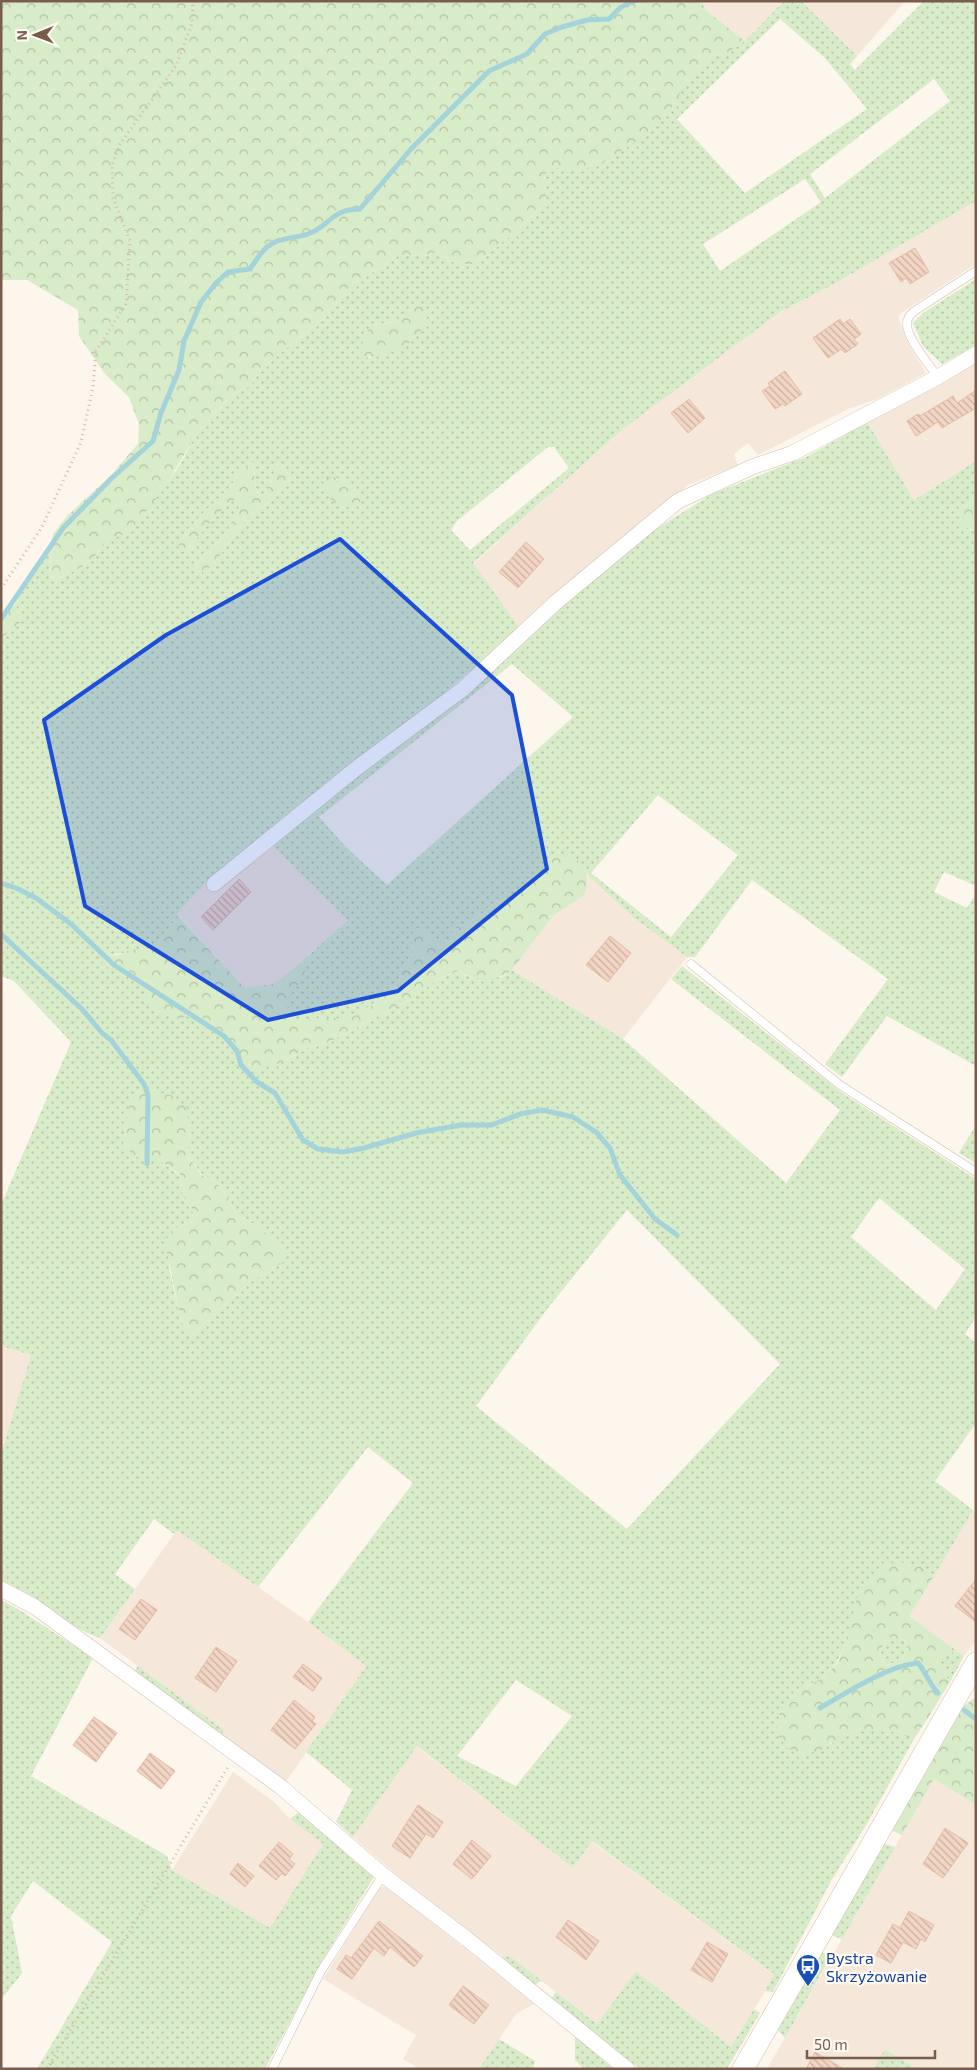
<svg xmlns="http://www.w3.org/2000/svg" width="977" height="2070" viewBox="0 0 977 2070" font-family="'Exo 2',sans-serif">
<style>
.residential{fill:#f5e8da}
.grass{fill:url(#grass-dots);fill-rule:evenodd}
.forest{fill:url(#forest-crowns);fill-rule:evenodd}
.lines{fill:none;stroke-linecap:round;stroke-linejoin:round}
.stream{stroke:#a5d3da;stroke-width:5}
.building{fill:url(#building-back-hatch);stroke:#e6bba3}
.lane-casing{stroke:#d1beb0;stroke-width:9}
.street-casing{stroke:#d1beb0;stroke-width:16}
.secondary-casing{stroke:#d6c0b0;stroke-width:22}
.path{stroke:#d9b8a5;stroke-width:3;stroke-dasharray:1 4;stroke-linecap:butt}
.lane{stroke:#fff;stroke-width:8}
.street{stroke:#fff;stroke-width:15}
.secondary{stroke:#fff;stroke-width:21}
.marked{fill:#1d4ed8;fill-opacity:0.2;stroke:#1d4ed8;stroke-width:4;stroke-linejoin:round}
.labels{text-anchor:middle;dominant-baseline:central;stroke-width:4.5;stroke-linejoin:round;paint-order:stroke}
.transit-label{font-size:16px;fill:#164399;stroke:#fffaf3;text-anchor:start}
</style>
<defs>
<pattern id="grass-dots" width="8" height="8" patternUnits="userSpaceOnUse" patternTransform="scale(1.25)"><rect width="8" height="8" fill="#d8ecc9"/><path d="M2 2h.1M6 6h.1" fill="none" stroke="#b4c2a5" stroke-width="1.8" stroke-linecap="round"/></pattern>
<pattern id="forest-crowns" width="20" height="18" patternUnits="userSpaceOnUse" patternTransform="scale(1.25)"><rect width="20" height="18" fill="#d8ecc9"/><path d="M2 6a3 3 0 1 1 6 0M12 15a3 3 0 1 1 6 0" fill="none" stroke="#b4c2a5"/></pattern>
<pattern id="building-back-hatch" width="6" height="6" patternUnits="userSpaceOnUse" patternTransform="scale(1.25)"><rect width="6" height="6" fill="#f3d5c3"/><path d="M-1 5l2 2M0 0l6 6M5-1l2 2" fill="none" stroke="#cab0a1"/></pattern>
</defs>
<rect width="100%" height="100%" fill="#fdf6ec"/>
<!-- residential -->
<g class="residential">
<path d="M700,1h84l-39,40 -37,-29z"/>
<path d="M801,1h104l-48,55z"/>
<path d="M976,201v63l-75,49 -3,4 10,26 18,30 -49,26 -29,10 -90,46 -10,-12 -14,11 4,11 -50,20 -52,41 -118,100 -45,-62 150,-135 157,-117 54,-28z"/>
<path d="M976,364v97l-62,39 -47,-78z"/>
<path d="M272,845l77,75 -75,64 -30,3 -67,-73 29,-31 7,7z"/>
<path d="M588,876l46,42 53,39 -64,82 -111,-69 42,-55 31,-20 3,-11z"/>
<path d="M1,1346l30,9 -30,99z"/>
<path d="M973,1510l3,2v128l-12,16 -55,-40z"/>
<path d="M177,1530l131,92 58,44 -81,117 -65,-46 4,-7 -124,-92z"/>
<path d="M416,1746l157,122 18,-27 184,134 -44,72 -95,-76 -39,53 -86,-67 -9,-1 -88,-66 -61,-53z"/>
<path d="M233,1772l41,30 16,17 33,25 -52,85 -99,-59z"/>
<path d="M934,1779l42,26v264h-59l-32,-20 -12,20h-106z"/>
<path d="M387,1886l147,118 -18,10 -37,55h-59l-17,-10 13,-24 -93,-56 56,-91z"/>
</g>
<!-- grass -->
<g class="grass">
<path d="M784,1h17l56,55 -7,8 5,6 69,-69h52v200l-142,83 -54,28 -157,117 -150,134 45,63 -6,10 -70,59 -91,70 -145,118 -29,31 2,3c-10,7 -11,16 -18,22 -5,4 -9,6 -13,10 -15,1 -28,6 -43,5l27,22 15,5 1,5 28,32c6,-1 16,-4 23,-2 18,6 35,38 44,54l35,-6 31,-17 18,-4 77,-40 36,-25 18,-7 9,5 35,1 10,-7 111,69 163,144 54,-73 -169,-131 11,-13 160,127 134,86v138l-11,17 11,9v80l-41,58 38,29 -39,66 -12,-9 -69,54 -7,22 -10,21 -17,16 -26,13 30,56c16,-12 40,-22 60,-20 10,1 21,7 31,10l-46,83 -37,59 -58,111 -8,-1 9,-17 -182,-133 -19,27 -156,-122 -64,91 -17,-15 16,-32 -46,-38 60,-86 -58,-44 105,-139 -45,-36 -110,140 -80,-56 -4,3 -20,-15 -39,55 20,15 -35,49c-34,-11 -63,-44 -99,-57v-127l30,-99 -30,-9v-141l70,-163 -57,-61 -13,-5v-338l18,-14 3,-13 -8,-5 37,-64 -1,33 7,4 25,-12 13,-11 16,-21 20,-5 47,-62 17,-31 21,-26 16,-16 18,-9 13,-19 60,-48 32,-37 15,-8 29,-19 22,1 18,-4 10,9 21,4 26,-17 46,-41 5,-13 -4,-13 6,-14c25,1 40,6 62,-10l71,-69 9,-13 21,-20 13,-1 20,-13zM780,19l45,39 42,51 -122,84 -68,-74zM934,79l16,22 -125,97 -15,-24zM805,179l16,23 -101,69 -17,-27zM403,319l-17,35 -17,4 -6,-3 9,-30 15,-2zM548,447h6l15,21 -99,82 -19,-20 6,-9zM253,462l3,26 4,8c15,-7 10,-23 20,-33l11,14 -18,22 -28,21 -31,44 -20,2c17,-19 47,-40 46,-66h-8l-29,30 -15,21 -11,-4 21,-29 31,-30 16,-22zM190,1132l-3,22 15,21 12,5 11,13 12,22 22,12 24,35 -34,21 -57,52 -11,-14 -12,-54 3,-37 20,-9 1,-11 -10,-14 -3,-21 -17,-12zM879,1198l86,71 -29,41 -85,-73zM627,1210l153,154 -153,165 -151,-123 72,-98zM516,1680l56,36 -56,70 -59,-30z"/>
<path d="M976,279v66l-34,19 -19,-18 -10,-23 10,-10z"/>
<path d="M867,422l47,78 62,-39v36l-13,11 7,22h6v356l-32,-14 -10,20 33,16 9,-14v172l-89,-50 -45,61 -17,-13 63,-85 -136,-99 -57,77h-8l-53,-39 -46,-42 -3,-7 -32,-14 -29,37 -14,8 -18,4 -10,10 -29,17 -4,11 -13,-2 -13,-10 -11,7 1,14 -13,21 -1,12 -26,21 -30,14 -19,-1 -32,4 -5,-13 -1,-9 17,-25 7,-21 38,-34 -76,-75 376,-311 64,-40 96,-38zM512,664l61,53 -186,168 -40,-37 -28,-31zM658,795l80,60 -67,82 -80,-64z"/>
<path d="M976,1125v38l-17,-10z"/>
<path d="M1,1600l17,9 75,49 -62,118 136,80 5,14 98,58 53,-84 -33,-25 9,-7 76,63 -53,86 -57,108h-228l75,-127 -79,-61 -22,35 11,57 -21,27z"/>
<path d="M893,1636l8,2 7,5c-2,14 -8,18 -21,22 -11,-10 -6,-13 -2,-25z"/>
<path d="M957,1651l7,5 -14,26 -13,-20 2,-5z"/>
<path d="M138,1666l86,64 -4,7 -86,-65z"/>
<path d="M884,1844l11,3 -53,92 -11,-4z"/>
<path d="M821,1952l10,4 -46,82 -7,-8z"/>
<path d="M502,1956l9,1 31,24 -8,4 -31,-24z"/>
<path d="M636,1971l95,76 23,-38 6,4 -33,56h-87l-89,-70 5,-7 41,32z"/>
<path d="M575,2036l38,33h-29l-9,-9z"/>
<path d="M499,2039l36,22 -2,8h-54z"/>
<path d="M885,2049l32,20h-44z"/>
</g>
<!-- forest -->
<g class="forest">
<path d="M1,1h699l8,11 37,29 -20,13 -13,1 -21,20 -22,37 -27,26 -43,27 -21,5 -29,-3 -6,14 4,13 -5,13 -46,41 -26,17 -21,-4 -10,-9 -18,4 -22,-1 -29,19 -15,8 -32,37 -60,48 -13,19 -18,9 -16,16 -21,26 -32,53 -32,40 -12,7 -8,-2 -16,21 -13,11 -25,12 -7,-4 1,-33 2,-8 15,-19 43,-40 27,-31 1,-20 -10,-27 -24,-23 -26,-38 -1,-26 -51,-30h-26z"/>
<path d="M412,307h12l5,5c-4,9 -6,18 -13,25 -11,12 -38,25 -54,18 0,-13 1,-20 10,-30 20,-2 28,-2 40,-18z"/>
<path d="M253,462l3,26 4,8c15,-7 10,-23 20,-33l11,14 -18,22 -28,21 -31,44 -14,10 -6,-8c16,-18 47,-40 46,-66h-8l-29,30 -15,21 -8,1 -3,-5 21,-29 31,-30 16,-22z"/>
<path d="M329,477c15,0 26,9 35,21 -19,18 -35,7 -41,-15z"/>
<path d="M976,497v33l-14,-3 -4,-11 5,-8z"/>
<path d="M14,606l8,5 -3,13 -18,14c0,-12 1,-27 13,-32z"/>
<path d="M553,855c28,-1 40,13 32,40l-31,20 -42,55c-18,13 -35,11 -54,1l-18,7 -36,25 -77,40 -18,4 -31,17 -24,6h-11c-9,-15 -26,-49 -45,-54 -5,-1 -13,1 -19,2 -12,0 -24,-7 -32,-15v-22l-35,-10 -10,-8 3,-9 13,1 13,-5 17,-1c4,-4 8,-7 13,-10 7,-6 8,-15 18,-22l65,70 30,-3 36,-30c-2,7 -4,15 -7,22 -12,22 -22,19 -11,45l32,-3h19l30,-13 26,-21 1,-12 13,-21 -1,-14 2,-10 9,3 13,10 13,2 4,-11 29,-17 10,-10 18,-4 14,-8z"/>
<path d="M147,1089l26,7 13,11 4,25 -3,22 14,21 13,5 11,13 12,22 22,12 25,24 -1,11 -34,21 -57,52 -11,-14 -16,-79 7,-12 20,-9 1,-11 -10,-14 -3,-22 -17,-11 -24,-5 -17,-12 9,-49z"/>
<path d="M896,1561l26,6 12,9 -25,40 48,35 -18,6 -2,5 13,20 -22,36 -14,21 -30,-10 -23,2 -30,12 -8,6 -22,7 -15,-9 -10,-15 4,-20 13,-19 26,-13 18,-16 9,-21 11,-45 8,-16 14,-12zM893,1636l8,2 7,5c-2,14 -8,18 -21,22 -11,-10 -6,-13 -2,-25z"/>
<path d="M974,1698l2,2v105l-42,-26 -32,56 -13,-6 73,-121z"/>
</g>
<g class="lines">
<!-- stream -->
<g class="stream">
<path d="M1,619l62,-91 49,-50 41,-37 8,-28 18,-43 5,-29 17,-39 15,-19 12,-11 22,-3c5,-7 11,-17 17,-22 12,-10 27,-8 41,-13 22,-8 23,-25 52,-25l51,-60 78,-78 38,-17 18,-20 17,-7 25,-7 22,-1 12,-12 13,-6"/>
<path d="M1,883l15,5 20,10 35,26 43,41 110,71 13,15 4,14 16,17 18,11 28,47 15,9 25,3 21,-4 52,-15 45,-8h31l28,-11 22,-4 31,7 23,15 14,16 10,27 35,44 22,16"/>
<path d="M1,934l81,75 20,24 9,7 33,44 4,11 -1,69"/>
<path d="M820,1708c28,-16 67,-42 98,-45 8,9 11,21 20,30"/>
<path d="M964,1710l12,9"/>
</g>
</g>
<!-- building -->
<g class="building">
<path d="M915,248l14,24 -19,12 -4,-6 -5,4 -12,-19z"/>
<path d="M840,319l3,5 7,-5 11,15 -7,5 4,5 -13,9 -4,-4 -13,9 -15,-20z"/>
<path d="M785,371l17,23 -17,12 -2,-2 -8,5 -13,-18 8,-5 -2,-3z"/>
<path d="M976,390v18l-34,20 -4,-6 -22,14 -9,-15 11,-7 2,2 33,-20 4,7z"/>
<path d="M689,399l16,19 -17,15 -17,-20z"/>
<path d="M526,542l18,17 -26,29 -19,-16z"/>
<path d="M239,879l12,13 -38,38 -12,-13z"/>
<path d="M610,936l21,17 -23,29 -22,-17z"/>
<path d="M976,1579v43l-21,-16z"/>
<path d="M141,1599l16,11 -22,30 -16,-11z"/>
<path d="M216,1647l21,14 -21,31 -21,-14z"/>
<path d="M303,1664l19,14 -9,13 -20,-14z"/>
<path d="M294,1700l21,17 -3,4 4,3 -21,25 -24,-19z"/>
<path d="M94,1717l23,16 -21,29 -23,-17z"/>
<path d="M150,1753l25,18 -14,18 -24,-18z"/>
<path d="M418,1805l25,17 -10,16 -7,-4 -16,24 -18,-12z"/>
<path d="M945,1828l23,15 -25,35 -20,-14z"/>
<path d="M472,1840l19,16 -19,23 -19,-15z"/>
<path d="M279,1842l14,12 -4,5 6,5 -10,12 -3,-3 -6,7 -17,-14z"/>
<path d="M238,1863l16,13 -9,11 -15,-13z"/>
<path d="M909,1911l25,14 -9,17 -4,-3 -5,10 -13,-7 -12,21 -15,-8 17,-31 7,4z"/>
<path d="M568,1920l31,21 -13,19 -30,-23z"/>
<path d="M379,1921l44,35 -9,11 -24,-20 -6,9 -10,-8 -22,31 -15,-10 9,-14 5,3z"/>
<path d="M707,1942l21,12 -16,28 -21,-12z"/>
<path d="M463,1986l26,19 -15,19 -25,-19z"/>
<path d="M815,2052l29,17h-38z"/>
</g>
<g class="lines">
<!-- lane casing -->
<g class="lane-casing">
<g id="lane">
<path d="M938,377c-8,-11 -37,-45 -30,-58 1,-3 5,-7 8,-9l60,-39"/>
<path d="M691,964l149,121 136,87"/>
<path d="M272,2069l49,-98 62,-96"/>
</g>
</g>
<!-- street casing -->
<g class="street-casing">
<g id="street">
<path d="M214,884l144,-117 105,-78 92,-86 123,-102 74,-34 41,-14 145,-76 38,-23"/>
<path d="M1,1589l34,18 246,180 102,88 84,64 160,130"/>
</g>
</g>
<!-- secondary casing -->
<g class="secondary-casing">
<path id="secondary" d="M743,2069l233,-406"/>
</g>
<!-- path -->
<g class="path">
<path d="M1,589l41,-62 39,-85 12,-55 3,-36 30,-47 4,-63 -17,-43 -1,-33 8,-21 56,-78 16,-42 1,-23"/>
<path d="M47,2069l181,-302"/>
</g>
<!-- lane -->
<use href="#lane" class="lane"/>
<!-- street -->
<use href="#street" class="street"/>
<!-- secondary -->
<use href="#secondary" class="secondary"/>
</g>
<!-- marked area -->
<path class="marked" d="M340,539l172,156 35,174 -149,122 -130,29 -183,-114 -41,-186 122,-85z"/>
<!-- icons -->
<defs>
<g id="bus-pin" transform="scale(1.25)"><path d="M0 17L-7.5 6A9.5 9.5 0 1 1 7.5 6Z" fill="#1a4fb4" stroke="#fffaf3"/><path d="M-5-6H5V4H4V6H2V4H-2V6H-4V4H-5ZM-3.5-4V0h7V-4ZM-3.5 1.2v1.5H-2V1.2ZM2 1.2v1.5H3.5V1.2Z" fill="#fff"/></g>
</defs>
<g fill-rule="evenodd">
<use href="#bus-pin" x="808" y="1966"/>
</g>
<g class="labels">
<!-- transit labels -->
<g class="transit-label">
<text x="826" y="1957">Bystra<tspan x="826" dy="18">Skrzyżowanie</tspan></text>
</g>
</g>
<!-- border -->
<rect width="977" height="2070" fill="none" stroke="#7a5c4d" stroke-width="5"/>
<!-- north arrow -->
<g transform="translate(35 35) rotate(269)" stroke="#fffaf3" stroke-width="4" paint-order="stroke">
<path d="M0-4L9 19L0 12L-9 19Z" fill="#7a5c4d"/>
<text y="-8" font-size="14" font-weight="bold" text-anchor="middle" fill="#7a5c4d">N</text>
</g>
<!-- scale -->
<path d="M807 2050v8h128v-8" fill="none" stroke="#7a5c4d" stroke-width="2.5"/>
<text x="814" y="2050" font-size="15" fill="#7a5c4d" stroke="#fffaf3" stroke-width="4" paint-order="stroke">50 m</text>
</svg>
